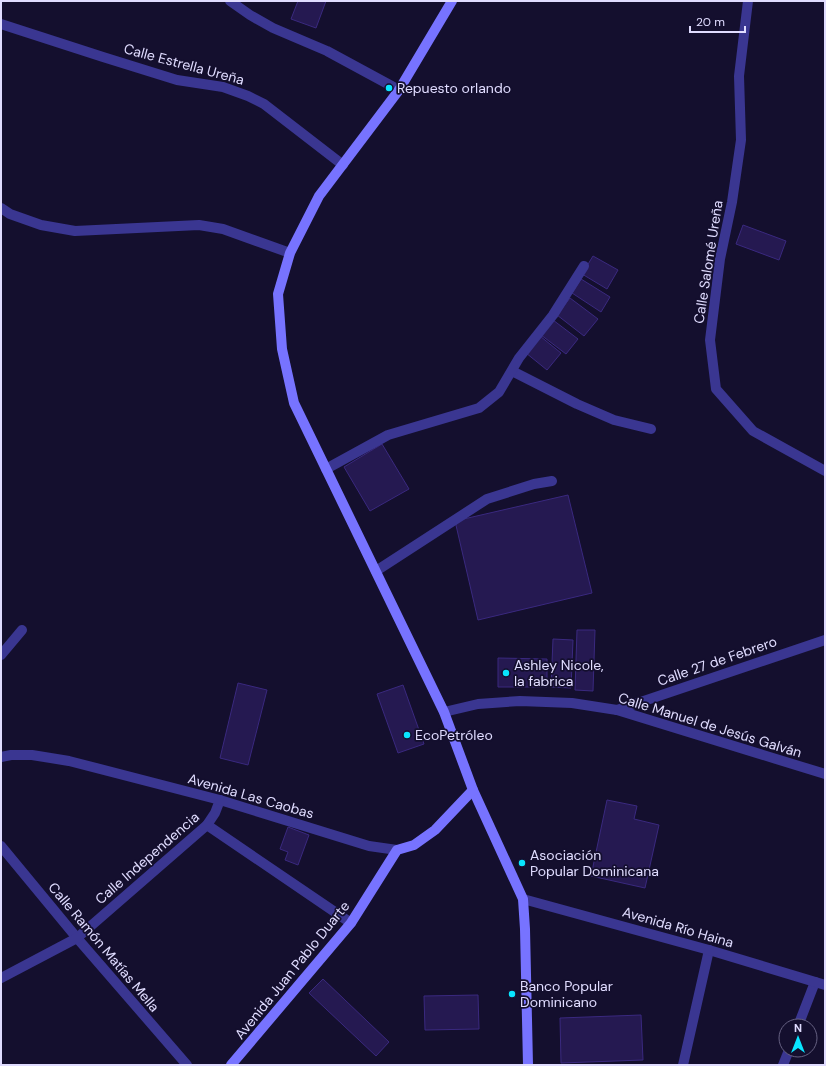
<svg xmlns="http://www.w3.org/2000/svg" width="826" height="1066" viewBox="0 0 826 1066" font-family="'DM Sans',sans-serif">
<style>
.building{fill:#251951;stroke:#3a297f}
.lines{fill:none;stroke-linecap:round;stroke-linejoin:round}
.minor{stroke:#3a3691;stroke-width:10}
.tertiary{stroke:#3a3691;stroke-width:10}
.secondary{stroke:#7773ff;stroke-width:10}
.poi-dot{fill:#08e5ff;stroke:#140f2e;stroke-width:1.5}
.labels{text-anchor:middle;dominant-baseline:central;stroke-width:3.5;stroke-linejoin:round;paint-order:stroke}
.street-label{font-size:14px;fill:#e0dcff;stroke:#140f2e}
.poi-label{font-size:14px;fill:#e0dcff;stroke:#140f2e;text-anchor:start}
</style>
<rect width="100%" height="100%" fill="#140f2e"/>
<!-- building -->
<g class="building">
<path d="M298,1h28l-10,27 -25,-9z"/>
<path d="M743,225l43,16 -7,19 -43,-16z"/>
<path d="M593,256l25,14 -11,19 -25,-15z"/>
<path d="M581,279l29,18 -9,15 -29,-19z"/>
<path d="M570,298l28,21 -14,17 -27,-21z"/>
<path d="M553,320l25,19 -12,15 -25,-19z"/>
<path d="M540,336l21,17 -14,17 -21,-17z"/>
<path d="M382,444l27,45 -39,22 -26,-44z"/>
<path d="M568,495l24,98 -114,27 -23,-99z"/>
<path d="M577,630h18l-2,61 -18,-1z"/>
<path d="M553,639l20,1 -2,48 -20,-1z"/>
<path d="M498,658l49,1v28h-49z"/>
<path d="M238,683l29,7 -19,75 -28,-7z"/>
<path d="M403,685l21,59 -26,9 -21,-59z"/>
<path d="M607,800l30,6 -3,13 25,6 -14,63 -54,-12z"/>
<path d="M288,827l21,8 -11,30 -13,-5 3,-8 -8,-3z"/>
<path d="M323,979l66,63 -13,14 -67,-63z"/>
<path d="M478,995l1,34 -54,1 -1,-34z"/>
<path d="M641,1015l2,45 -82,3 -1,-45z"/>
</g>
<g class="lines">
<!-- minor -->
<g class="minor">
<path d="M230,1l20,14 23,13 54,23 72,39"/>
<path d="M748,1l-9,75 2,64 -9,62 -12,57 -10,81 6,49 37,42 72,40"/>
<path d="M1,24l102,33 74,23 46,7 25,9 16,8 79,61"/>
<path d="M1,208l9,6 31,11 34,6 124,-6 24,4 67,24"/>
<path d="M512,371l65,33 37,16 37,9"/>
<path d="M326,469l62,-34 91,-27 20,-16 20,-34 34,-43 31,-49"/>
<path d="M376,571l111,-72 47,-15 18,-3"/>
<path d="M1,655l21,-25"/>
<path d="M617,710l208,-70"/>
<path d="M207,825l144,98"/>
<path d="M1,846l76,92 110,127"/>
<path d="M1,978l76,-40 130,-113 8,-12 5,-13"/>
<path d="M798,1026l17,-44"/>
<path d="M683,1065l26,-115"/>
<path d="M783,1065l6,-15"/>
</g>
<!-- tertiary -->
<g class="tertiary">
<path d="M444,712l34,-8 42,-3 52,2 45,7 208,64"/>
<path d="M1,757l10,-2h21l37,6 151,39 149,46 28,4"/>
<path d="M523,899l186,51 116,35"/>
</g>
<!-- secondary -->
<g class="secondary">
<path d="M452,1l-53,89 -80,106 -29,57 -12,41 4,55 12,54 150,309 29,78 50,109 2,30 3,136"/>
<path d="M231,1065l120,-142 46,-73 17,-5 21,-15 38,-40"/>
</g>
</g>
<!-- markers -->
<g class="poi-dot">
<circle cx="389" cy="88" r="4"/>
<circle cx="506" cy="673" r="4"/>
<circle cx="407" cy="735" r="4"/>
<circle cx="522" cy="863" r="4"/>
<circle cx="512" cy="994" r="4"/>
</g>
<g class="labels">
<!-- street labels -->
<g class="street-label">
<text transform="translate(184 64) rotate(15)">Calle Estrella Ureña</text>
<text transform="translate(708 262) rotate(-81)">Calle Salomé Ureña</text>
<text transform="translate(717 661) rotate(-19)">Calle 27 de Febrero</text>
<text transform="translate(710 725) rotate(17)">Calle Manuel de Jesús Galván</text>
<text transform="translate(251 796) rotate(16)">Avenida Las Caobas</text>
<text transform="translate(147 858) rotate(-41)">Calle Independencia</text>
<text transform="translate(678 927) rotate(16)">Avenida Río Haina</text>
<text transform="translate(104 947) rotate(50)">Calle Ramón Matías Mella</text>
<text transform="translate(292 970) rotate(-51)">Avenida Juan Pablo Duarte</text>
</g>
<!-- poi labels -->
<g class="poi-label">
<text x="397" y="88">Repuesto orlando</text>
<text x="514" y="665">Ashley Nicole,<tspan x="514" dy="16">la fabrica</tspan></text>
<text x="415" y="735">EcoPetróleo</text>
<text x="530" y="855">Asociación<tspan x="530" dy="16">Popular Dominicana</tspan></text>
<text x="520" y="986">Banco Popular<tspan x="520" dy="16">Dominicano</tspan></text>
</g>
</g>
<!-- border -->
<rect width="826" height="1066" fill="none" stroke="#e0dcff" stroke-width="4"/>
<!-- north arrow -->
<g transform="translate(798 1038)"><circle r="19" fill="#140f2e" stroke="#666182"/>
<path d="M0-3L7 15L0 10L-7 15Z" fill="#08e5ff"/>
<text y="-6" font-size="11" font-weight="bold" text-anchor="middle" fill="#e0dcff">N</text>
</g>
<!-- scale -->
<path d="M690 26v6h55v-6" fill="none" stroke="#e0dcff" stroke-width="2"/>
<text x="696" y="26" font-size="12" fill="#e0dcff" stroke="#140f2e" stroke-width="3" paint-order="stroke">20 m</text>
</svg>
